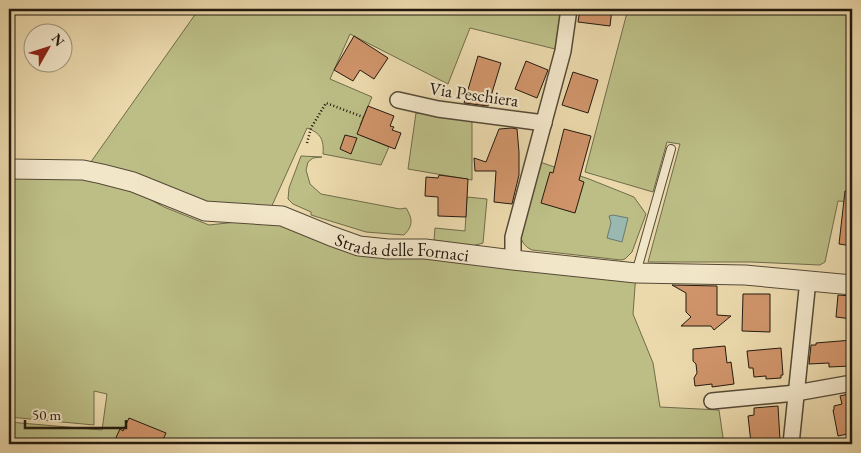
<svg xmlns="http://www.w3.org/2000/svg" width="861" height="453" viewBox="0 0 861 453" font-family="'EB Garamond',serif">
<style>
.green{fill:#bcbe86;stroke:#706c4a}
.water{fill:#99b9b0;stroke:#6a7970}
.building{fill:#d0946a;stroke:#231a0f}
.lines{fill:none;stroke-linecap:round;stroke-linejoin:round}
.service-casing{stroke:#554a36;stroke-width:10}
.minor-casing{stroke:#554a36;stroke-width:18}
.tertiary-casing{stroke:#554a36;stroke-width:21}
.path{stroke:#231a0f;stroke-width:2.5;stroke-dasharray:1 2.5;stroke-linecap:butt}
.service{stroke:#f2e6c9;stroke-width:8}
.minor{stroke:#f2e6c9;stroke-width:15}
.tertiary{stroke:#f2e6c9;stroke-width:19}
.labels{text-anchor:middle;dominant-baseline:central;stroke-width:4.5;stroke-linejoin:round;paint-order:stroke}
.street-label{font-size:18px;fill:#231a0f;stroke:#f2e6c9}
</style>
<rect width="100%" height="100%" fill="#ebd9ac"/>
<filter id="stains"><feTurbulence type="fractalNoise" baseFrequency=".004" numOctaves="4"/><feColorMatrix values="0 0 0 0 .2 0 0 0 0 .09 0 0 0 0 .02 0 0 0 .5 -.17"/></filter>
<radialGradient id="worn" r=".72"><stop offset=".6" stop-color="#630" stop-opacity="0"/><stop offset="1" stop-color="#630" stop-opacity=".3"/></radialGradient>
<!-- green -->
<g class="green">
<path d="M199,9h362l-6,40 -85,-21 -22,56 -98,-50 -20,45 42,18 -12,28 3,2 -3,8 29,12 -8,18 -58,-11c1,-14 -2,-21 -16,-26l-37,82 -73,-7 -109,-37z"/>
<path d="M628,9h149l18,3 -2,-3h59v193l-14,-1 -13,61 -5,3 -69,-3h-103l32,-118 -13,-2 -14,50 -68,-20z"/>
<path d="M416,113l56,4v63l-64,-11z"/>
<path d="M301,156l21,1 -9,1 -5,4 -2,8 4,14 11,10 79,15 6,-1c7,11 7,18 -2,27l-38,-3 -55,-17v-3l-18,-8 -5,-5 1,-11z"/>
<path d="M540,162l49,17 45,18 12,17 -14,38 -7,7 -4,1 -89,-10c-9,-4 -11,-10 -13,-20z"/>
<path d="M9,173l73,1 49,15 33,18 45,18 55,-6 129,35 243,19 -3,41 20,49 7,44 59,3 5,34h-715v-22l93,8 5,-36 -13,-3v34l-85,-8z"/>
<path d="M467,197l20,2 -4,44 -11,3 -38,-6 1,-12 30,3z"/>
</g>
<!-- water -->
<path class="water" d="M613,215l15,3 -6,24 -15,-4 4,-15 -2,-7z"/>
<!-- building -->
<g class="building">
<path d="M580,9h32l-2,17 -32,-4z"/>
<path d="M354,36l34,22 -14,21 -14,-9 -7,11 -19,-11z"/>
<path d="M478,56l23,7 -13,43 -24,-3z"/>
<path d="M526,61l22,9 -11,28 -22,-9z"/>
<path d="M573,72l25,8 -10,33 -26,-8z"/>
<path d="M368,106l26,10 -4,10 4,1 -2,3 9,3 -6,16 -38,-15z"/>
<path d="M512,128l5,1 2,23v23l-7,29 -18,-2 2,-31h-21l-1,-13 12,4 13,-33z"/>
<path d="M564,129l27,7 -12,44 5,2 -9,31 -34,-10 9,-31 3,1z"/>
<path d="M345,135l12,3 -6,16 -11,-5z"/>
<path d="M439,175l29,4 -2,38 -28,-1v-19l-13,-1 1,-19 12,1z"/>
<path d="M845,191h7v55l-13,-2z"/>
<path d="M672,285l45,1v29l14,1 -17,14 -3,-4h-30l10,-9 -5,-5v-19z"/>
<path d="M743,294h27v38l-28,-1z"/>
<path d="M838,295l14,1v23l-16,-2z"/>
<path d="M852,340l-1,26 -22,1v-4l-20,1 2,-19h5v-2z"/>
<path d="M725,346l2,17 4,-1 3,22 -22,3v-3l-17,2 -1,-8 3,-5 -1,-9 -3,-3v-12z"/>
<path d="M781,348l2,27h-2v3l-15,1v-3l-12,1 -1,-9h-4l-2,-17z"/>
<path d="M852,393v40l-14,3 -5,-26h1v-4l8,-2 -2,-8z"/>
<path d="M778,406l2,34 -29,3 -3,-27 6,-1v-7z"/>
<path d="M129,418l37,15 -5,11h-48l7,-15 3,2z"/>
</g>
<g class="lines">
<!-- service casing -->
<g class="service-casing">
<path id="service" d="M636,273l35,-124"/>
</g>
<!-- minor casing -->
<g class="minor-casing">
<g id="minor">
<path d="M398,100l40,9 106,14"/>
<path d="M513,260v-23l50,-186 6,-42"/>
<path d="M712,401l84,-8 56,-10"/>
<path d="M791,444l17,-164"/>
</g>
</g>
<!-- tertiary casing -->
<g class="tertiary-casing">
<g id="tertiary">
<path id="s1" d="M9,169l74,1 19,4 31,8 72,29 77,5 49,20 28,10 29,3h37l88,11 123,13 109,2 107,10"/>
</g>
</g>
<!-- path -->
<path class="path" d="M307,143l4,-15 15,-25 37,14"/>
<!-- service -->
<use href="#service" class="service"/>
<!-- minor -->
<use href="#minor" class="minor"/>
<!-- tertiary -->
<use href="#tertiary" class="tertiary"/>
</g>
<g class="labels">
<!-- street labels -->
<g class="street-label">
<text transform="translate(474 94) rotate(8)">Via Peschiera</text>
<text stroke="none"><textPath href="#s1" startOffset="406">Strada delle Fornaci</textPath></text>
</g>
</g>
<!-- margin -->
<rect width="861" height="453" fill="none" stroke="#ebd9ac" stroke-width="30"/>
<rect x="10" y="10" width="841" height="433" fill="none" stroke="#231a0f" stroke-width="2.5"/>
<rect x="15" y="15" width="831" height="423" fill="none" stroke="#231a0f"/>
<!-- north arrow -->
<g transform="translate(48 48) rotate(51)"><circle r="24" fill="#f2e6c9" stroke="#9f947f"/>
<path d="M0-4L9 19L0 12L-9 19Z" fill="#8f2418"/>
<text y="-8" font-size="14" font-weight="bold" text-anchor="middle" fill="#231a0f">N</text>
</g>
<!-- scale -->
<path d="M25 420v8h101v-8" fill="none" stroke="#231a0f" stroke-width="2.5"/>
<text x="32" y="420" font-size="15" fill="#231a0f" stroke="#f2e6c9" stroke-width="4" paint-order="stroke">50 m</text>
<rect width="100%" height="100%" filter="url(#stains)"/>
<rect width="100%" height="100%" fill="url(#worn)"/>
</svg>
